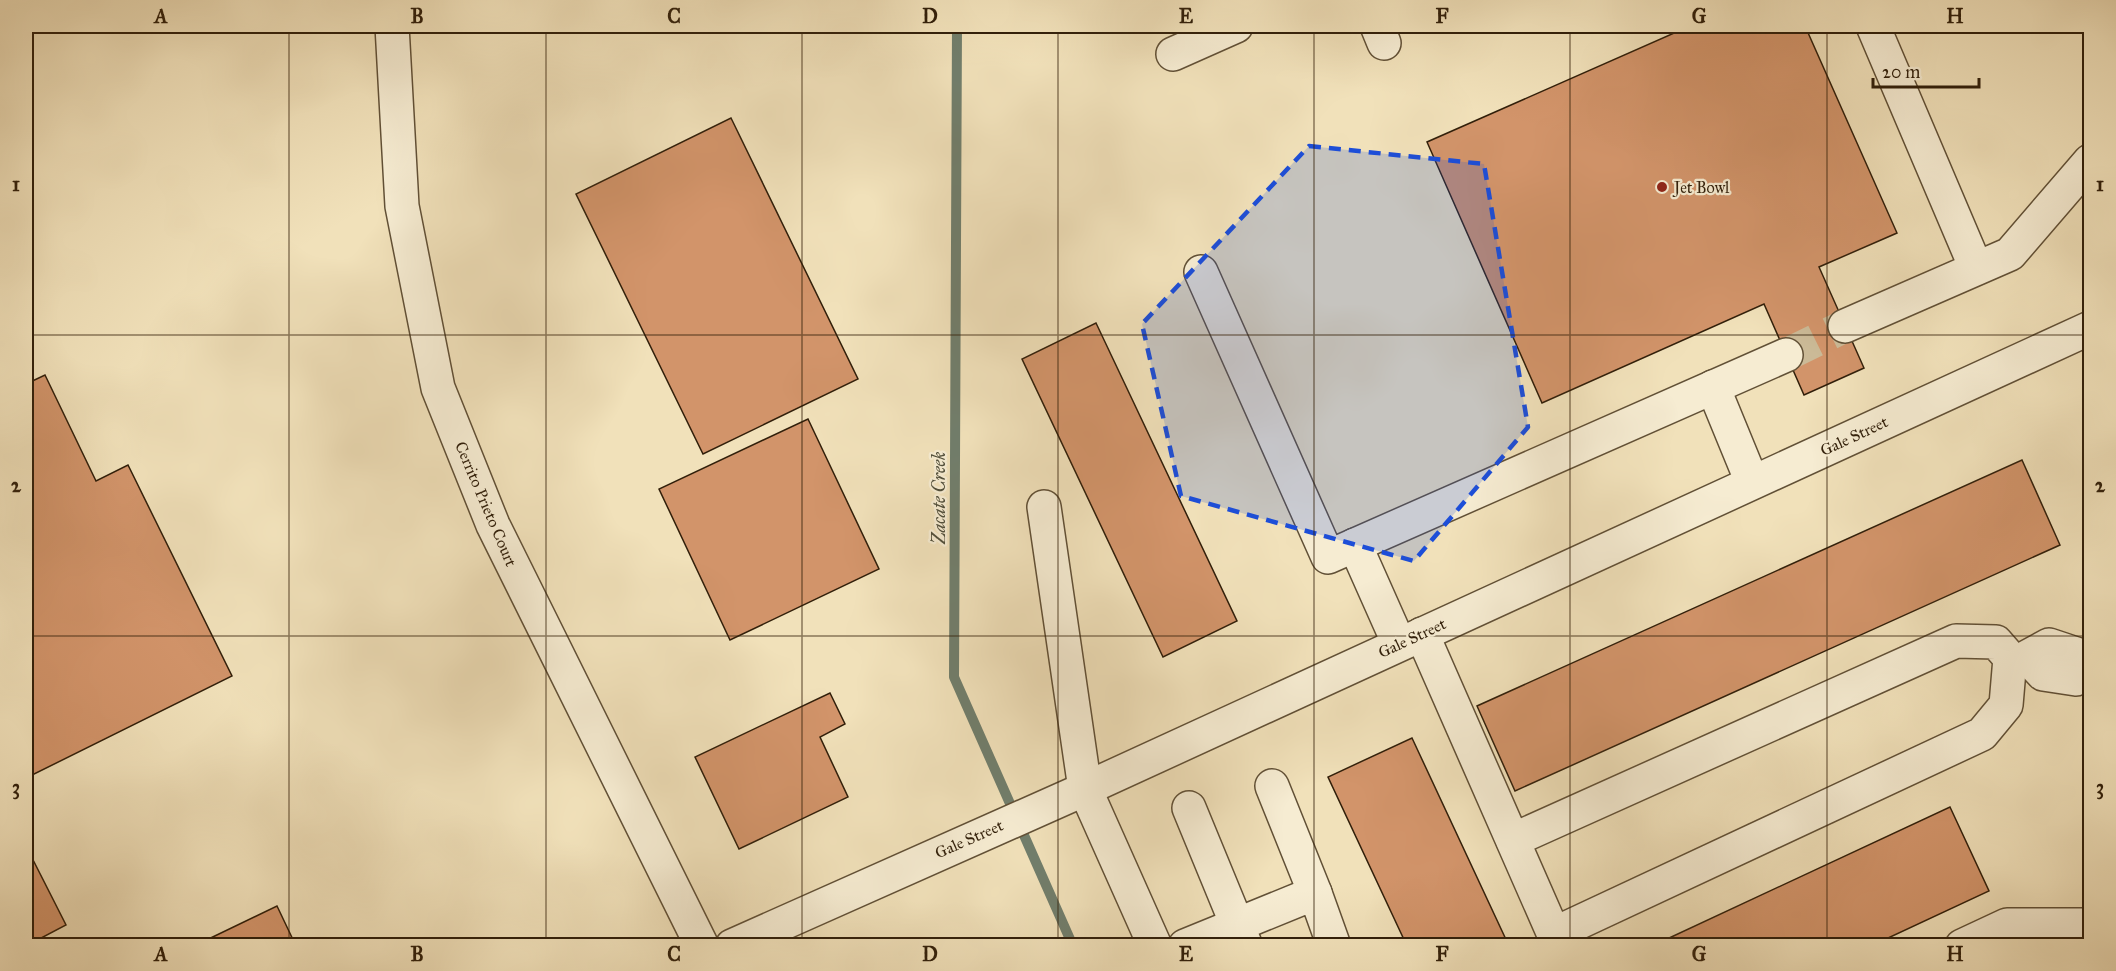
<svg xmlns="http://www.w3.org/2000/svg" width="2116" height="971" viewBox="0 0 2116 971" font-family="'IM FELL Great Primer',serif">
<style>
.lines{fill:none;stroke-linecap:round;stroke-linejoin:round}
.stream{stroke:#717e6c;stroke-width:10}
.building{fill:#d2946a;stroke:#311f0a;stroke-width:1.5}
.minor-tunnel{stroke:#cbba97;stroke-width:33;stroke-dasharray:33 16;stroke-linecap:butt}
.minor-casing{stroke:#615036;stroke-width:36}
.minor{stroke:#f6ecd2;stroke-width:33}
.marked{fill:#1d4ed8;fill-opacity:0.2;stroke:#1d4ed8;stroke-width:4.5;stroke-dasharray:12 8;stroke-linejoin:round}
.grid{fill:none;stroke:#311f0a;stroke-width:1.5;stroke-opacity:0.55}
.poi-dot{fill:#8f2418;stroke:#f6ecd2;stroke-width:2}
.labels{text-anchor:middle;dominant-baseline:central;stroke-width:4.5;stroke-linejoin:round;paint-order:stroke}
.poi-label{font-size:16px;fill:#311f0a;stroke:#f6ecd2;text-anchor:start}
.street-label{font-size:16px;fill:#311f0a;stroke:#f6ecd2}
.water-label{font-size:18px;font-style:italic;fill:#514f3b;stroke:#f6ecd2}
.neatline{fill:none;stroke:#311f0a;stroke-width:2}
.grid-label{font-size:20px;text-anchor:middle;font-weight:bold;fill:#311f0a}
</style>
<rect width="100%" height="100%" fill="#f1e1ba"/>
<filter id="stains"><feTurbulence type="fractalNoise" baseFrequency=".00333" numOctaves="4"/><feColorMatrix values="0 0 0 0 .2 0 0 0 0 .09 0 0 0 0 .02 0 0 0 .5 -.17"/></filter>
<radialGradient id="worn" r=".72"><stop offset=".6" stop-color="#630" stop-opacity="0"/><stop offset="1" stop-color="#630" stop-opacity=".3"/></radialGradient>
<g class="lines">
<!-- stream -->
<path class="stream" d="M957,26l-3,651 119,269"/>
</g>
<!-- building -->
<g class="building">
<path d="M1690,26h115l92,207 -78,34 45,101 -60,27 -40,-91 -222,99 -115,-261z"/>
<path d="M731,118l127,261 -155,75 -127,-260z"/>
<path d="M1096,323l141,298 -74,36 -141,-298z"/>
<path d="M45,375l51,106 32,-16 104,211 -206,102v-394z"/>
<path d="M808,419l71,150 -149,71 -71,-151z"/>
<path d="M2022,460l38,85 -545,246 -38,-85z"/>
<path d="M830,693l15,31 -25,13 28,60 -109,52 -44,-92z"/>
<path d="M1412,738l97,208h-102l-79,-169z"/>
<path d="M1950,807l39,84 -118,55h-219z"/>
<path d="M26,846l40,79 -40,21z"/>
<path d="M277,906l19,40h-102z"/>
</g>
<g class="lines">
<!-- minor-tunnel -->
<path class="minor-tunnel" d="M1786,355l59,-29"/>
<!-- minor casing -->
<g class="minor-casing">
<g id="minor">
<path d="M392,26l10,180 36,182 55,137 209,421"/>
<path d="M1377,26l7,17"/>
<path d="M1873,26l103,242"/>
<path d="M1173,54l63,-28"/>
<path d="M1201,272l127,285 458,-202"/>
<path d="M1845,326l165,-72 80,-93"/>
<path d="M1713,387l39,95"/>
<path d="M1044,507l41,282 70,157"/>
<path d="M1355,545l44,99"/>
<path d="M1422,634l137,312"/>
<path d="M2049,645l27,9 14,17 -14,8 -33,-5 -16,-17z"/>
<path d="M1272,786l43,107"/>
<path d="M1189,808l56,136"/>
<path d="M1513,840l443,-199 40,1 14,16 -4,47 -24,29 -428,200"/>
<path d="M732,946l353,-157 1005,-461"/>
<path d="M1185,946l130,-53 19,53"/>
<path d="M1962,946l45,-21h83"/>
</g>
</g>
<!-- minor -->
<use href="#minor" class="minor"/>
</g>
<!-- marked area -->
<path class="marked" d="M1309,146l175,18 44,263 -114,134 -233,-65 -39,-172z"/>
<!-- grid -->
<path class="grid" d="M289,26v920M546,26v920M802,26v920M1058,26v920M1314,26v920M1570,26v920M1827,26v920M26,335h2064M26,636h2064"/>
<!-- markers -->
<circle class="poi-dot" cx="1662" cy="187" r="6"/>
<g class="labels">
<!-- poi labels -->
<g class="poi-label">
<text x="1674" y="187">Jet Bowl</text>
</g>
<!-- street labels -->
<g class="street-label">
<text transform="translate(1854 436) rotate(-25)">Gale Street</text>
<text transform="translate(486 504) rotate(67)">Cerrito Prieto Court</text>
<text transform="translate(1412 638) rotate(-25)">Gale Street</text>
<text transform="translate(969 839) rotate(-24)">Gale Street</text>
</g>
<!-- water labels -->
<g class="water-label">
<text transform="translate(939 498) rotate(-90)">Zacate Creek</text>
</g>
</g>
<!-- margin -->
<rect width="2116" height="971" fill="none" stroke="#f1e1ba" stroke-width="66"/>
<!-- scale -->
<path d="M1873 78v9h106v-9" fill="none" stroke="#311f0a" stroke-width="3"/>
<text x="1882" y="78" font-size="18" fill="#311f0a" stroke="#f6ecd2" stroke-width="4.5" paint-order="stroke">20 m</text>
<rect x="33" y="33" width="2050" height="905" class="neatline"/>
<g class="grid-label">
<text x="161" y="23">A</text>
<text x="417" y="23">B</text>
<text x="674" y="23">C</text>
<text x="930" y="23">D</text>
<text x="1186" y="23">E</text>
<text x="1442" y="23">F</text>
<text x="1699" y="23">G</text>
<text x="1955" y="23">H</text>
<text x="16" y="191">1</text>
<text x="2100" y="191">1</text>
<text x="16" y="492">2</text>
<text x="2100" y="492">2</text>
<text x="16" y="794">3</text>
<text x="2100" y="794">3</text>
<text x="161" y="961">A</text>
<text x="417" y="961">B</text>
<text x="674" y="961">C</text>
<text x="930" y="961">D</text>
<text x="1186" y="961">E</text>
<text x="1442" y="961">F</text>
<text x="1699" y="961">G</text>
<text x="1955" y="961">H</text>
</g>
<rect width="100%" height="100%" filter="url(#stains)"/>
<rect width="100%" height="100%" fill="url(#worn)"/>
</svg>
